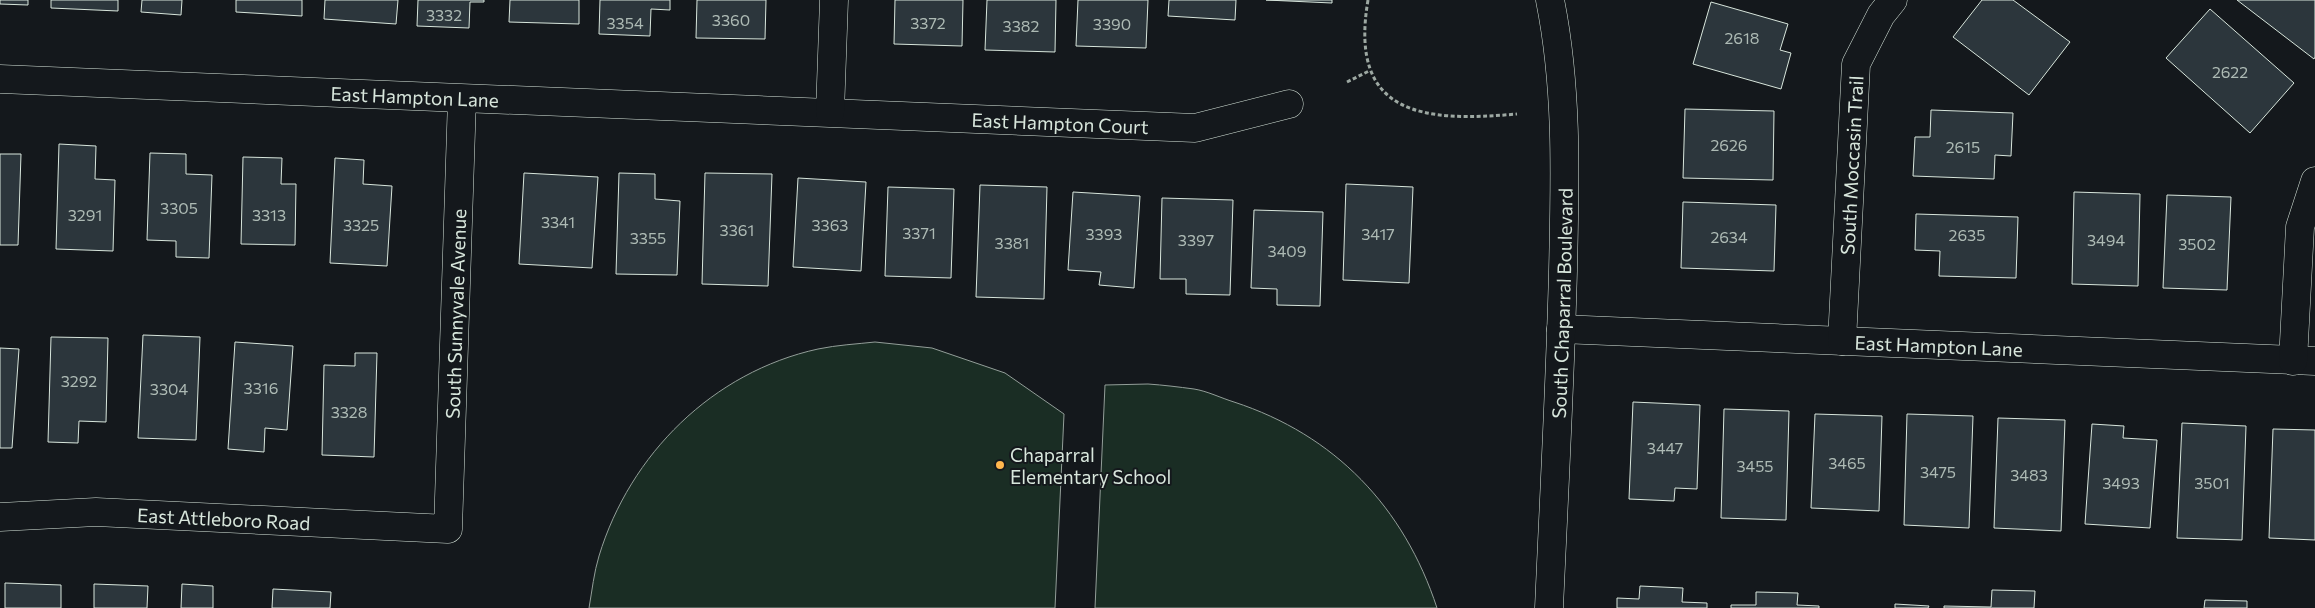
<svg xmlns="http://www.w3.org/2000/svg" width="2315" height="608" viewBox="0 0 2315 608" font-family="Commissioner,sans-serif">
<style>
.green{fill:#1a2d24;stroke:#939e99}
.building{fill:#2c363c;stroke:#d8e6dc}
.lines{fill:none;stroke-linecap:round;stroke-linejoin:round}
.minor-casing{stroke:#d8e6dc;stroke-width:29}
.path{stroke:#9da8a2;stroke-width:3;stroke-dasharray:4 2.5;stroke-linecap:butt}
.minor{stroke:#14181c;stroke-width:28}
.poi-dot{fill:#ffb74d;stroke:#14181c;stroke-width:2}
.labels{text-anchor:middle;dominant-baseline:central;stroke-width:4;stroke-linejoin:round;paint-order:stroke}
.number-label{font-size:16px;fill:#adbab4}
.street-label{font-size:19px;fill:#d8e6dc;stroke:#14181c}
.poi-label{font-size:19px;fill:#d8e6dc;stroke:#14181c;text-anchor:start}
</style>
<rect width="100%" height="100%" fill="#14181c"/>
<!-- green -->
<g class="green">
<path d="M875,342l57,6 73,25 59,41 -9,194h-466c3,-17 5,-36 10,-52 31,-102 114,-184 219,-207 19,-4 39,-5 57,-7z"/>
<path d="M1148,384c15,1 31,3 46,5 13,2 27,9 40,13 101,33 170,105 203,206h-342l10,-223z"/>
</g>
<!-- building -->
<g class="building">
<path d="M0,0h28v5l-28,-1z"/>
<path d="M51,0h67v11l-67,-3z"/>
<path d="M142,0h40l-1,15 -40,-3z"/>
<path d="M236,0h66v16l-66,-4z"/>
<path d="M325,0h73l-2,24 -72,-5z"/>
<path d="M418,0h66v2h-14l-1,26 -52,-2z"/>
<path d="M510,0h69v24l-70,-2z"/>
<path d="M600,0h70v10l-19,-1 -1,27 -51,-2z"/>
<path d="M697,0h69l-1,39 -69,-1z"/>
<path d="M895,0h68l-1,46 -68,-2z"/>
<path d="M987,0h69l-1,52 -70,-2z"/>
<path d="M1078,0h70l-2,48 -70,-2z"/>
<path d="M1169,0h67l-1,20 -67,-4z"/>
<path d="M1266,0h66v3z"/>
<path d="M1982,0h31l57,42 -41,53 -76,-58z"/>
<path d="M2237,0h78v57l-1,2z"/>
<path d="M1711,2l77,22 -8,26 11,3 -10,36 -88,-25z"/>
<path d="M2210,9l84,74 -44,50 -84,-75z"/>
<path d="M1685,109l89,2 -1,69 -90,-2z"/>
<path d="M1931,110l82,3 -2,43 -16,-1 -1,24 -81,-3 2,-39h15z"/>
<path d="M59,144l37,2 -1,33 20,1 -2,71 -57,-2z"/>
<path d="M150,153l36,1v20l26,1 -3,83 -33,-1v-16l-29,-1z"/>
<path d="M0,154h21l-3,91h-18z"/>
<path d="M243,157l39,1 -1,26h15l-1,61 -54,-1z"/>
<path d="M335,158l29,2 -1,24 29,2 -5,80 -57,-3z"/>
<path d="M524,173l74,4 -6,91 -73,-4z"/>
<path d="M619,173l36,1v25l25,2 -3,74 -61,-1z"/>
<path d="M705,173l67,1 -4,112 -66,-2z"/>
<path d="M798,178l68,4 -5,89 -68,-4z"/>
<path d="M1346,184l67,3 -4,96 -66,-3z"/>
<path d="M980,185l67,2 -3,112 -68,-2z"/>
<path d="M888,187l66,2 -3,89 -66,-2z"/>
<path d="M1073,192l67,4 -6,92 -35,-3 2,-13 -33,-2z"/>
<path d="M2074,192l66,2 -2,92 -66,-2z"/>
<path d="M2167,195l64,2 -4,93 -64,-2z"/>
<path d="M1162,198l71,2 -3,95 -44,-1v-15h-26z"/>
<path d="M1683,202l93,3 -2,66 -93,-3z"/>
<path d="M1254,210l69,2 -3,94 -43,-1v-16l-26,-1z"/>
<path d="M1916,214l102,3 -2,61 -77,-2 1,-25 -25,-1z"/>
<path d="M143,335l57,2 -4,103 -58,-2z"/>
<path d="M51,337l57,1 -2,84 -27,-1 -1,22 -30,-1z"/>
<path d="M235,342l58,4 -6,84 -22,-2 -1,24 -36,-3z"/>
<path d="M0,348l19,1 -7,99h-12z"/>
<path d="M355,353h22l-3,104 -52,-2 2,-90 31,1z"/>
<path d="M1633,402l67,3 -3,84 -22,-1 -1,13 -45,-2z"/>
<path d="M1724,409l65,2 -3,109 -65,-2z"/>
<path d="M1815,414l67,2 -3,95 -68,-3z"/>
<path d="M1907,414l66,2 -4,112 -65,-3z"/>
<path d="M1998,418l67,2 -4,111 -67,-3z"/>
<path d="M2182,423l64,3 -4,114 -65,-2z"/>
<path d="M2092,424l32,2 -1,12 34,2 -7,88 -65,-4z"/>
<path d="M2273,429l42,1v110l-46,-2z"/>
<path d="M5,583l56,2v23h-56z"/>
<path d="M94,584l54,2 -1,22h-53z"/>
<path d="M182,584l31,2v22h-32z"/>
<path d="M1640,586l43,2 -1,14 25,1v5h-90v-10l22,1z"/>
<path d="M273,589l58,3 -1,16h-58z"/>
<path d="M1992,590l43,1 -1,17h-90v-2l47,1z"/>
<path d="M1756,592l42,1 -1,12 22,1v2h-88v-3h25z"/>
<path d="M2205,600l42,1v7h-43z"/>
<path d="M1895,604l34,2 -1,2h-33z"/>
</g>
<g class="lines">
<!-- minor casing -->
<g class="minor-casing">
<g id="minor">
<path id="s1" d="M0,79l1195,49 94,-24"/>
<path d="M830,112l4,-112"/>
<path id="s2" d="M1561,329l754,32"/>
<path id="s3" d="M1842,341l14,-277 25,-49 12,-15"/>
<path d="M2293,361l7,-134 15,-46"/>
<path id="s4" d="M0,517l96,-5 352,17 14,-430"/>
<path id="s5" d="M1549,608c5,-112 11,-224 14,-337 2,-91 5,-181 -13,-271"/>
</g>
</g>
<!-- path -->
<g class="path">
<path d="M1368,0c-20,117 57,122 149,114"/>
<path d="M1347,82l22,-11"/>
</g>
<!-- minor -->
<use href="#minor" class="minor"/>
</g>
<!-- markers -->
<circle class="poi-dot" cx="1000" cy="465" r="5"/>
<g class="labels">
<!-- number labels -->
<g class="number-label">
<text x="444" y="14">3332</text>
<text x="731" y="19">3360</text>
<text x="625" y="22">3354</text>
<text x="928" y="22">3372</text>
<text x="1112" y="23">3390</text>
<text x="1021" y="25">3382</text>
<text x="1742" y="37">2618</text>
<text x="2230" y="71">2622</text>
<text x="1729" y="144">2626</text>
<text x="1963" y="146">2615</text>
<text x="179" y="207">3305</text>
<text x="85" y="214">3291</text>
<text x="269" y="214">3313</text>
<text x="558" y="221">3341</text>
<text x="361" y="224">3325</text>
<text x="830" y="224">3363</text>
<text x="737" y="229">3361</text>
<text x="919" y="232">3371</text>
<text x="1104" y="233">3393</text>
<text x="1378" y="233">3417</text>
<text x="1967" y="234">2635</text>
<text x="1729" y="236">2634</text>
<text x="648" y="237">3355</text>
<text x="1196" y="239">3397</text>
<text x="2106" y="239">3494</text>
<text x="1012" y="242">3381</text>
<text x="2197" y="243">3502</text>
<text x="1287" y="250">3409</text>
<text x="79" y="380">3292</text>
<text x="261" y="387">3316</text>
<text x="169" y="388">3304</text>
<text x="349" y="411">3328</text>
<text x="1665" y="447">3447</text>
<text x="1847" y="462">3465</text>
<text x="1755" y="465">3455</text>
<text x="1938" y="471">3475</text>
<text x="2029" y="474">3483</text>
<text x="2121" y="482">3493</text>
<text x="2212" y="482">3501</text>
</g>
<!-- street labels -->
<g class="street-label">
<text stroke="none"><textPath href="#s1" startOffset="415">East Hampton Lane</textPath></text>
<text stroke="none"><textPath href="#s1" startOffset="1061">East Hampton Court</textPath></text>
<text stroke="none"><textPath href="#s3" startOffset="176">South Moccasin Trail</textPath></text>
<text stroke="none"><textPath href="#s5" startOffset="305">South Chaparral Boulevard</textPath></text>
<text stroke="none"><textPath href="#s4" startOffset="664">South Sunnyvale Avenue</textPath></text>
<text stroke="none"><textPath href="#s2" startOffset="378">East Hampton Lane</textPath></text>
<text stroke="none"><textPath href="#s4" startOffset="224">East Attleboro Road</textPath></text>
</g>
<!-- poi labels -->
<g class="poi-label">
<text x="1010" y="454">Chaparral<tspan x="1010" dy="22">Elementary School</tspan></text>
</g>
</g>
</svg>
